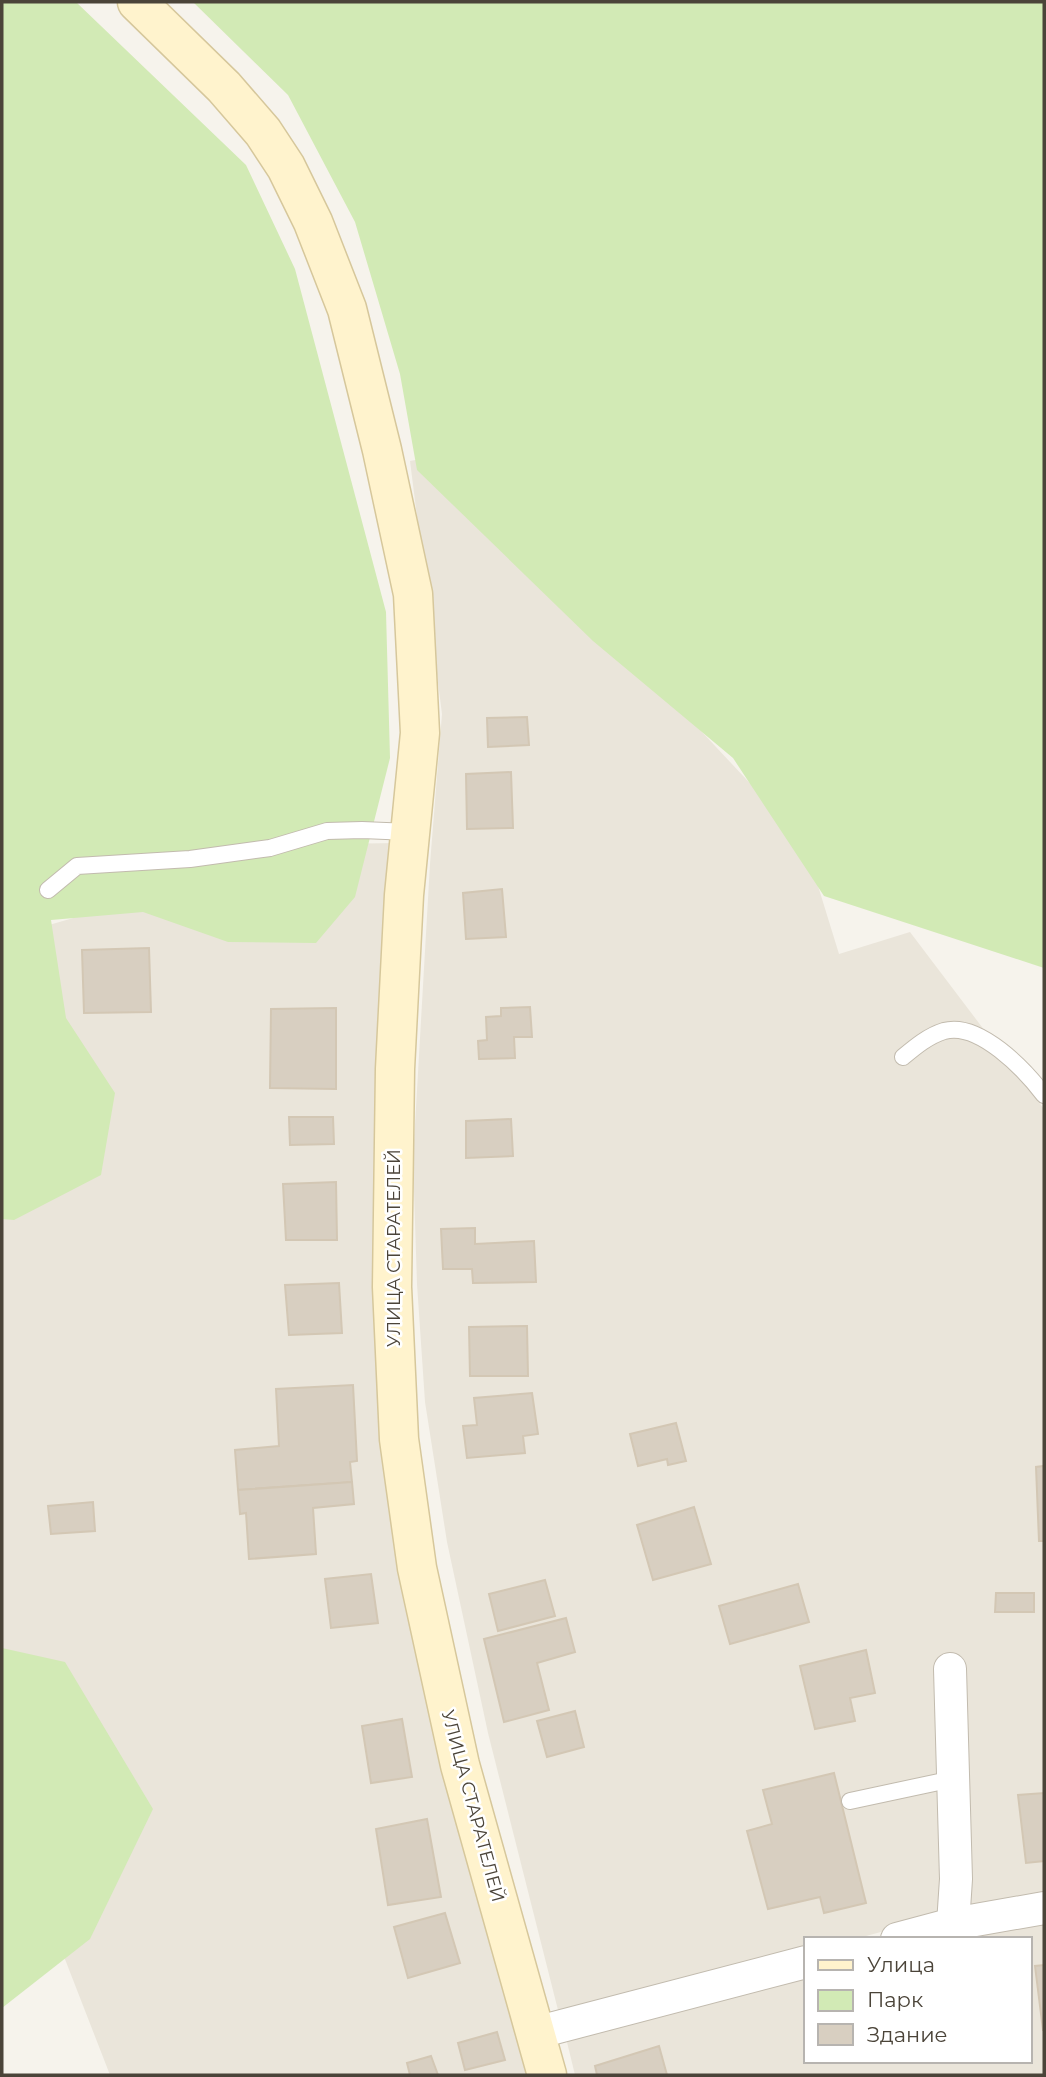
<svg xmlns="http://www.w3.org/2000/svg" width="1046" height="2077" viewBox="0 0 1046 2077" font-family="Montserrat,sans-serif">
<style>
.residential{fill:#eae5da}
.green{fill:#d2eab5}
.building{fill:#d8cfc1;stroke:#d3c7b4;stroke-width:2}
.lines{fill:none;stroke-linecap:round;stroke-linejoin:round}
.lane-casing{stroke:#c2bbae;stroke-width:18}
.street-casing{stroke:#c2bbae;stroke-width:34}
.secondary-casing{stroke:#d6c79b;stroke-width:41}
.lane{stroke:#fff;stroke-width:16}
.street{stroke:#fff;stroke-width:32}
.secondary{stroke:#fff3cd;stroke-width:38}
.labels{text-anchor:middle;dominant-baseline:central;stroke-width:5;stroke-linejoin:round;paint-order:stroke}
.street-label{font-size:18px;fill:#4b4439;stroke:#fff}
</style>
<rect width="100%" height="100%" fill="#f6f3ec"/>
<!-- residential -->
<g class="residential">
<path d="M508,443l48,133 219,234 19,-2 45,146 71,-22 134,177v788l-75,11 -114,31h-49v13l-246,66 -72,-285 -41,-191 -22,-140 -8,-118 -4,-124 17,-296 12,-150 -32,-253z"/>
<path d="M398,843l-19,449 150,783h-419l-68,-175 -40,-210v-746l2,-6 326,-94z"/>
<path d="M1044,1921v154h-469l-9,-37 240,-63v86h224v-122h-85z"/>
</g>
<!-- green -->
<g class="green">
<path d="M2,2h74l170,163 49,104 91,343 4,146 -35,139 -39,46 -88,-1 -85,-30 -92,8 15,98 49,75 -14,82 -87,45 -12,-1z"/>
<path d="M193,2h851v966l-220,-72 -91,-138 -140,-117 -176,-171 -17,-96 -45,-152 -67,-127z"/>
<path d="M2,1648l63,14 88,147 -63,130 -88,69z"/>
</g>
<!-- building -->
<g class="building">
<path d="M527,717l2,28 -41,2 -1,-29z"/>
<path d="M511,772l2,56 -46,1 -1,-55z"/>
<path d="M502,889l4,48 -40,2 -3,-46z"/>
<path d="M149,948l2,64 -67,1 -2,-63z"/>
<path d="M530,1007l2,30h-18l1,21 -36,1 -1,-18 9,-1 -1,-23 15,-1v-8z"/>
<path d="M336,1008v81l-66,-1 1,-79z"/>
<path d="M289,1117h44l1,27 -44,1z"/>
<path d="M511,1119l2,37 -47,2v-37z"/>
<path d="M336,1182l1,58h-51l-3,-56z"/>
<path d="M475,1228v16l59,-3 2,41 -63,1 -1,-14h-29l-2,-40z"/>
<path d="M339,1283l3,50 -53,2 -4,-50z"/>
<path d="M527,1326l1,50h-58l-1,-49z"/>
<path d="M353,1385l4,76 -7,1 2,20 -114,8 -3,-40 44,-4 -3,-57z"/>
<path d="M532,1393l6,41 -15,2 2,17 -58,5 -4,-32 14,-1 -3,-27z"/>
<path d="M676,1423l10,38 -18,4 -1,-6 -29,7 -8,-32z"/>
<path d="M1044,1466v75h-5l-3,-74z"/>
<path d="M352,1482l2,22 -41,4 3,46 -67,5 -3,-46 -6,1 -2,-24z"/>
<path d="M93,1502l2,29 -44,3 -3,-28z"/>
<path d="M694,1507l17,57 -58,16 -16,-55z"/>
<path d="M371,1574l7,49 -47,5 -6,-49z"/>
<path d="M545,1580l10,36 -57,15 -9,-37z"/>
<path d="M798,1584l11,38 -79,22 -11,-38z"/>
<path d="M996,1593h38v19h-39z"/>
<path d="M566,1618l9,34 -38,11 12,47 -45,12 -20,-83z"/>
<path d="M866,1650l9,43 -25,5 5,23 -40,8 -15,-63z"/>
<path d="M575,1711l9,36 -37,10 -10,-36z"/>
<path d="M402,1719l10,58 -41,6 -9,-57z"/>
<path d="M834,1773l32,130 -42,10 -4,-16 -52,12 -21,-78 25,-7 -9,-34z"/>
<path d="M1044,1793v68l-18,2 -8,-68z"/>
<path d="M427,1819l14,78 -53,8 -12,-76z"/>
<path d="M445,1913l15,50 -52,15 -14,-51z"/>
<path d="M1044,1965v65h-1l-8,-64z"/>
<path d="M497,2032l8,28 -40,10 -7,-27z"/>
<path d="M659,2046l8,29h-70l-2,-9z"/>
<path d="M431,2056l7,19h-28l-3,-12z"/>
</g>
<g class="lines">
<!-- lane casing -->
<g class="lane-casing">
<g id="lane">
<path d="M48,890l29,-24 113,-7 80,-11 57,-17 35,-1 48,2"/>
<path d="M903,1057c12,-10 25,-21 41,-26 35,-10 81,39 100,64"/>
<path d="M850,1801l103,-22"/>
</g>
</g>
<!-- street casing -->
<g class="street-casing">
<g id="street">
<path d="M953,1924l91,-16"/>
<path d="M897,1939l56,-15 3,-45 -6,-210"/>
<path d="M535,2033l271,-71"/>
</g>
</g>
<!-- secondary casing -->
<g class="secondary-casing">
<path id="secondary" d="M137,2l87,85 39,45 23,35 27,55 34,87 35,141 31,144 7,139 -16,162 -9,174 -3,218 7,152 18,129 43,197 87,310"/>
</g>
<!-- lane -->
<use href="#lane" class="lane"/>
<!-- street -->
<use href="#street" class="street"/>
<!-- secondary -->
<use href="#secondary" class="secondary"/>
</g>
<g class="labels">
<!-- street labels -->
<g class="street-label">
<text transform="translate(394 1248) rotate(-90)">УЛИЦА СТАРАТЕЛЕЙ</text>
<text transform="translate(473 1806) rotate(75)">УЛИЦА СТАРАТЕЛЕЙ</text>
</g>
</g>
<!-- border -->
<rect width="1046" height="2077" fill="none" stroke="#4b4439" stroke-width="7"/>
<!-- legend -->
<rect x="804" y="1937" width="228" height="126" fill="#ffffff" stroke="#b7b4b0" stroke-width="2"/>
<rect x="818" y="1960" width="35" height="10" fill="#fff3cd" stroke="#b7b4b0" stroke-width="2"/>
<text x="867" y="1972" font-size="21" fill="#4b4439">Улица</text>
<rect x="818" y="1990" width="35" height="21" fill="#d2eab5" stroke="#b7b4b0" stroke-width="2"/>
<text x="867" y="2007" font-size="21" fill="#4b4439">Парк</text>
<rect x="818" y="2024" width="35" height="21" fill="#d8cfc1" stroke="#b7b4b0" stroke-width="2"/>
<text x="867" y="2042" font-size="21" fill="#4b4439">Здание</text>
</svg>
